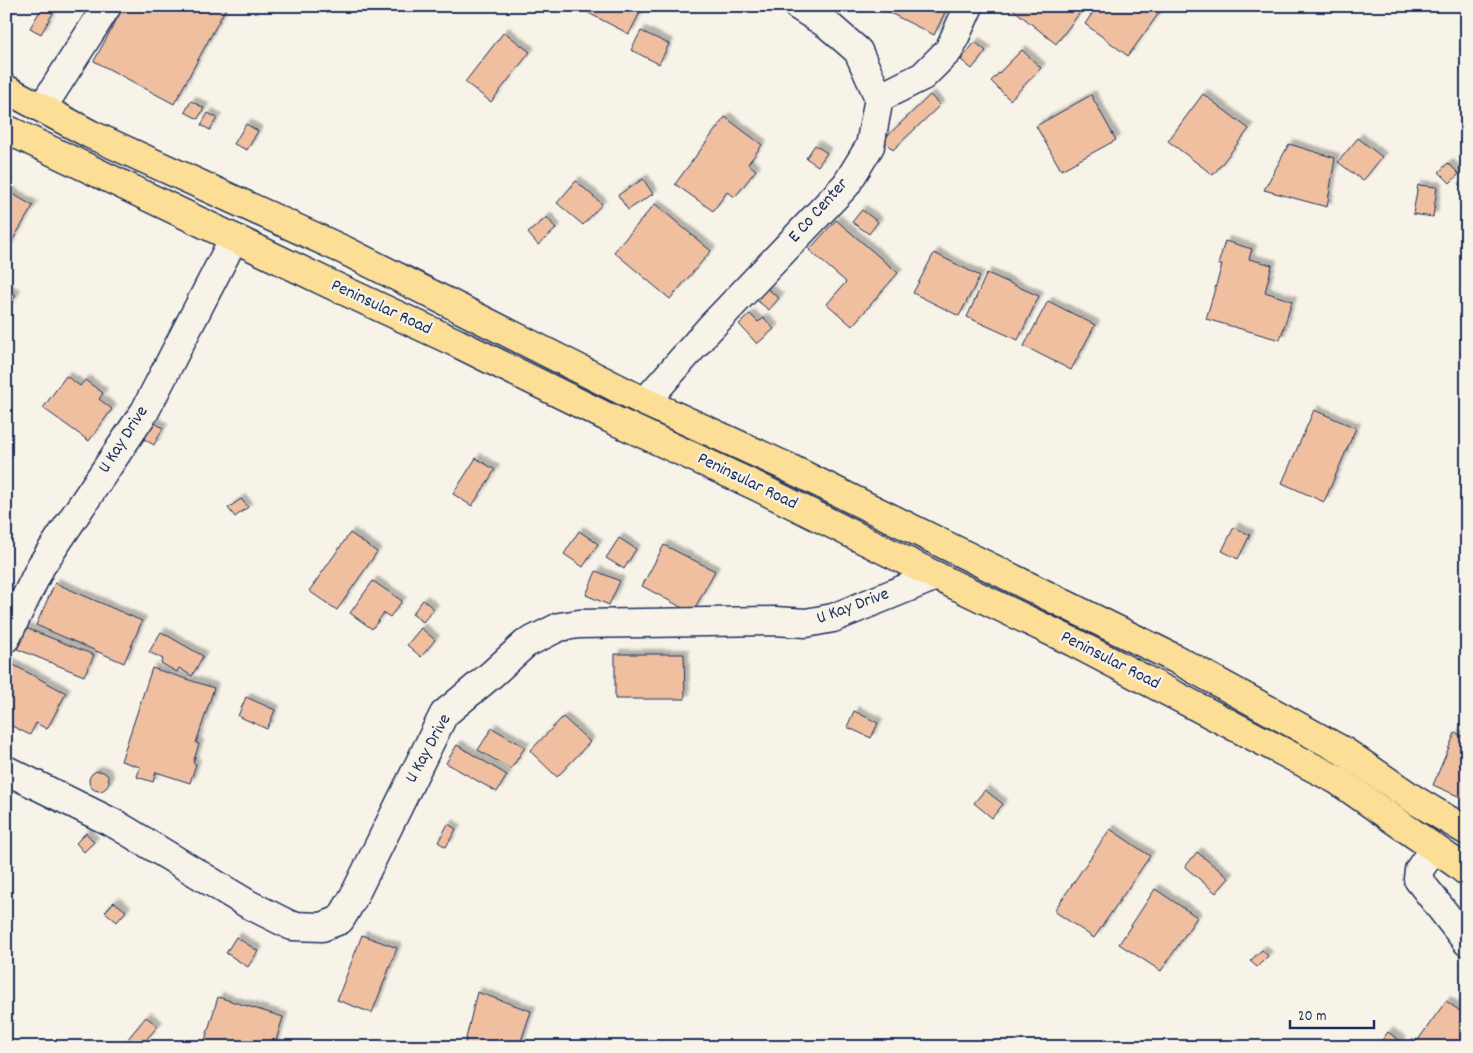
<svg xmlns="http://www.w3.org/2000/svg" width="1473" height="1053" viewBox="0 0 1473 1053" font-family="Dekko,sans-serif">
<style>
.building{fill:#efbfa0;stroke:#1b2f5e;filter:url(#shadow)}
.lines{fill:none;stroke-linecap:round;stroke-linejoin:round}
.minor-casing{stroke:#1b2f5e;stroke-width:31}
.primary-casing{stroke:#1b2f5e;stroke-width:31}
.minor{stroke:#f7f3e8;stroke-width:28}
.primary{stroke:#fcde96;stroke-width:28}
.labels{text-anchor:middle;dominant-baseline:central;stroke-width:4.5;stroke-linejoin:round;paint-order:stroke}
.street-label{font-size:18px;fill:#1b2f5e;stroke:#f7f3e8}
</style>
<defs>
<filter id="shadow"><feDropShadow dx="4.5" dy="-4.5" stdDeviation="1" flood-color="#0004"/></filter>
</defs>
<rect width="100%" height="100%" fill="#f7f3e8"/>
<filter id="ink" filterUnits="userSpaceOnUse"><feTurbulence type="fractalNoise" baseFrequency=".02" numOctaves="2"/><feDisplacementMap in="SourceGraphic" scale="10" xChannelSelector="R" yChannelSelector="G"/><feConvolveMatrix kernelMatrix="1 2 1 2 8 2 1 2 1" color-interpolation-filters="sRGB"/></filter>
<g filter="url(#ink)">
<!-- building -->
<g class="building">
<path d="M43,6h14l-16,28 -11,-6z"/>
<path d="M124,6h103l-53,98 -80,-43z"/>
<path d="M575,6h68l-14,28z"/>
<path d="M876,6h72l-14,29z"/>
<path d="M1009,6h76l-29,38z"/>
<path d="M1097,6h67l-36,50 -43,-32z"/>
<path d="M641,31l28,13 -10,20 -28,-14z"/>
<path d="M504,32l26,20 -39,50 -26,-20z"/>
<path d="M975,42l11,9 -14,18 -11,-9z"/>
<path d="M1022,50l19,18 -31,32 -19,-19z"/>
<path d="M1203,94l46,35 -36,46 -45,-34z"/>
<path d="M930,95l10,10 -47,45 -10,-10z"/>
<path d="M1091,95l25,45 -55,30 -25,-44z"/>
<path d="M191,101l13,7 -6,11 -13,-7z"/>
<path d="M208,113l9,5 -7,12 -9,-5z"/>
<path d="M725,117l37,28 -14,19 8,6 -21,27 -8,-5 -14,19 -38,-27z"/>
<path d="M246,124l12,7 -11,19 -13,-6z"/>
<path d="M1358,138l24,19 -19,24 -25,-19z"/>
<path d="M1289,144l46,14 -8,49 -63,-17z"/>
<path d="M815,145l12,8 -9,13 -12,-8z"/>
<path d="M1448,163l11,11 -9,9 -11,-11z"/>
<path d="M643,179l10,15 -25,16 -10,-15z"/>
<path d="M576,181l26,23 -19,21 -26,-22z"/>
<path d="M1418,185l19,2 -4,30 -20,-3z"/>
<path d="M6,190l27,16 -27,45z"/>
<path d="M655,204l56,47 -41,48 -56,-47z"/>
<path d="M862,210l16,12 -9,12 -17,-12z"/>
<path d="M547,217l9,12 -18,16 -10,-12z"/>
<path d="M836,220l62,53 -46,53 -25,-22 19,-22 -37,-32z"/>
<path d="M1225,241l27,8 -3,10 23,6 -7,27 27,9 -12,39 -74,-21 16,-54h-4z"/>
<path d="M934,253l46,23 -21,40 -46,-23z"/>
<path d="M987,273l52,23 -21,44 -51,-23z"/>
<path d="M760,283l19,15 -10,12 -19,-15z"/>
<path d="M6,289l10,6 -10,16z"/>
<path d="M1048,301l47,24 -24,45 -47,-24z"/>
<path d="M750,314l8,8 6,-4 10,11 -17,15 -18,-20z"/>
<path d="M66,376l14,10 5,-6 18,13 -4,6 13,10 -23,32 -46,-33z"/>
<path d="M1314,410l42,18 -32,74 -42,-19z"/>
<path d="M151,421l12,7 -9,17 -12,-7z"/>
<path d="M476,458l19,12 -23,36 -19,-12z"/>
<path d="M241,499l7,8 -13,10 -7,-9z"/>
<path d="M1234,527l16,8 -12,24 -16,-8z"/>
<path d="M579,531l19,13 -15,23 -19,-13z"/>
<path d="M350,533l27,19 -40,58 -28,-19z"/>
<path d="M619,538l17,11 -12,20 -18,-11z"/>
<path d="M664,545l51,26 -23,42 -50,-27z"/>
<path d="M596,571l24,10 -11,24 -23,-10z"/>
<path d="M373,581l29,20 -12,16 -6,-4 -12,16 -22,-16z"/>
<path d="M55,583l87,38 -18,42 -88,-38z"/>
<path d="M423,600l11,9 -11,13 -11,-8z"/>
<path d="M26,628l68,27 -10,21 -67,-27z"/>
<path d="M421,628l14,12 -14,17 -14,-12z"/>
<path d="M161,632l42,24 -11,20 -13,-8 -2,4 -16,-9 2,-4 -14,-7z"/>
<path d="M615,654h69l1,45h-70z"/>
<path d="M6,661l60,32 -19,36 -11,-6 -6,12 -24,-12z"/>
<path d="M152,668l62,20 -18,55 3,1 -6,19 3,1 -6,19 -34,-11 -3,10 -16,-5 3,-10 -19,-6z"/>
<path d="M246,697l29,13 -8,19 -29,-13z"/>
<path d="M854,711l24,12 -7,15 -24,-11z"/>
<path d="M563,717l27,25 -33,35 -27,-26z"/>
<path d="M492,728l33,19 -14,22 -33,-19z"/>
<path d="M1455,733l12,5v62l-34,-15z"/>
<path d="M457,745l50,30 -10,17 -51,-29z"/>
<circle cx="99" cy="781" r="10"/>
<path d="M985,790l18,14 -11,14 -18,-15z"/>
<path d="M448,824l8,5 -10,18 -8,-5z"/>
<path d="M1110,829l40,27 -56,82 -40,-27z"/>
<path d="M86,833l8,9 -10,10 -8,-9z"/>
<path d="M1197,852l32,26 -13,15 -31,-26z"/>
<path d="M1155,889l42,28 -36,54 -42,-27z"/>
<path d="M114,902l12,9 -9,11 -12,-10z"/>
<path d="M362,935l35,13 -25,65 -35,-13z"/>
<path d="M236,937l22,14 -10,16 -22,-14z"/>
<path d="M1262,950l6,6 -11,11 -7,-6z"/>
<path d="M477,992l54,19 -12,36h-55z"/>
<path d="M218,997l65,20 -9,30h-71z"/>
<path d="M1446,1001l21,15v31h-54z"/>
<path d="M146,1017l12,9 -18,21h-5l-8,-7z"/>
<path d="M1388,1032l14,10 -4,5h-21z"/>
</g>
<g class="lines">
<!-- minor casing -->
<g class="minor-casing">
<g id="minor">
<path d="M879,98l44,-22 26,-26 20,-44"/>
<path d="M42,108l65,-102"/>
<path d="M645,402l64,-73 137,-144 24,-39 9,-48 -21,-47 -30,-26 -30,-19"/>
<path d="M6,638l35,-72 104,-155 89,-173"/>
<path d="M6,770l111,55 131,79 44,22 30,1 18,-7 12,-20 92,-186 47,-39 34,-31 34,-17 20,-3 196,-3 31,2 27,-5 103,-42"/>
<path d="M1434,848l-15,22 -1,9 49,63"/>
</g>
</g>
<!-- primary casing -->
<g class="primary-casing">
<g id="primary">
<path d="M6,89l84,45 256,117 299,151 138,63 391,193 171,94 70,48 52,31"/>
<path d="M6,129l326,156 125,58 152,75 147,68 180,90 137,66 264,138 120,84 10,8"/>
</g>
</g>
<!-- minor -->
<use href="#minor" class="minor"/>
<!-- primary -->
<use href="#primary" class="primary"/>
</g>
</g>
<g class="labels">
<!-- street labels -->
<g class="street-label">
<text transform="translate(819 211) rotate(-48)">E Co Center</text>
<text transform="translate(381 308) rotate(25)">Peninsular Road</text>
<text transform="translate(124 440) rotate(-57)">U Kay Drive</text>
<text transform="translate(747 482) rotate(26)">Peninsular Road</text>
<text transform="translate(853 607) rotate(-20)">U Kay Drive</text>
<text transform="translate(1110 661) rotate(27)">Peninsular Road</text>
<text transform="translate(429 749) rotate(-61)">U Kay Drive</text>
</g>
</g>
<!-- margin -->
<rect width="1473" height="1053" fill="none" stroke="#f7f3e8" stroke-width="25"/>
<rect x="12" y="12" width="1448" height="1028" fill="none" stroke="#1b2f5e" stroke-width="2" filter="url(#ink)"/>
<!-- scale -->
<path d="M1290 1020v8h84v-8" fill="none" stroke="#1b2f5e" stroke-width="2.5"/>
<text x="1298" y="1020" font-size="15" fill="#1b2f5e" stroke="#f7f3e8" stroke-width="4" paint-order="stroke">20 m</text>
</svg>
